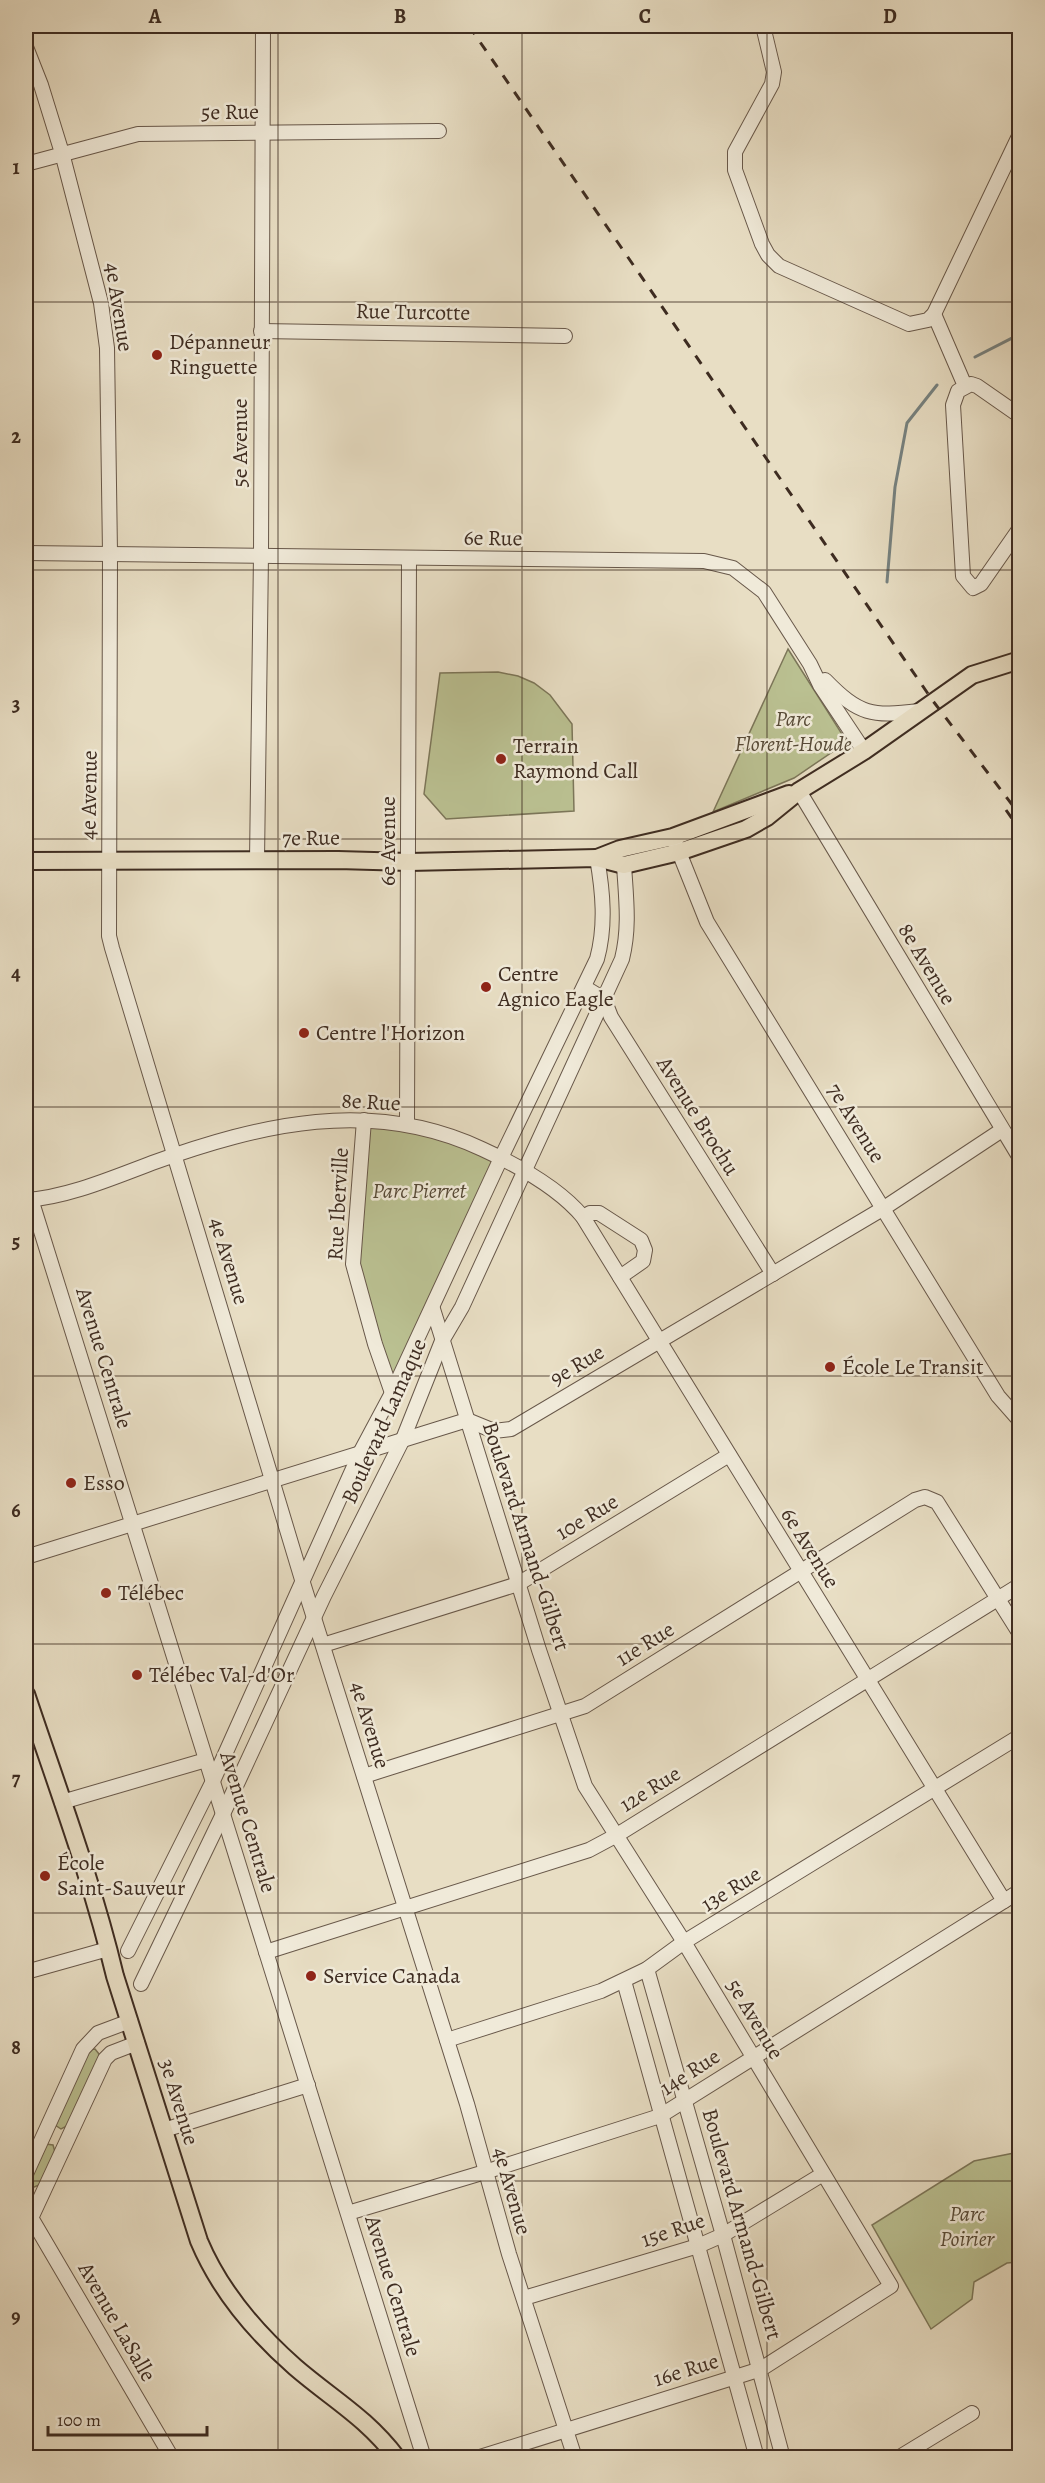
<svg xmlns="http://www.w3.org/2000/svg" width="1045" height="2483" viewBox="0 0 1045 2483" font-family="Alegreya,serif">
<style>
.green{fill:#bac091;stroke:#7c7659;stroke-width:1.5}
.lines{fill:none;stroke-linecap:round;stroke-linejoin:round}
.stream{stroke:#76817f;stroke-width:3}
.minor-casing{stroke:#68584a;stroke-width:16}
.major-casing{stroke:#3e2c21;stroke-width:20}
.minor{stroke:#f0ead9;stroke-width:14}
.major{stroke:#e8dec4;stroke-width:16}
.rail{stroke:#3e2c21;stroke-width:3;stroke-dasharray:10 10;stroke-linecap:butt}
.grid{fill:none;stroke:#3e2c21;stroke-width:1.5;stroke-opacity:0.55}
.poi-dot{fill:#8f2418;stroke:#f0ead9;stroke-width:2}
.labels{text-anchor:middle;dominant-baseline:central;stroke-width:5;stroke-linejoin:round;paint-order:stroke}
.street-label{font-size:22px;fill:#3e2c21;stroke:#f0ead9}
.poi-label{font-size:22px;fill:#3e2c21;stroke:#f0ead9;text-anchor:start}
.park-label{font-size:22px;font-style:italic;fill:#574a37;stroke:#f0ead9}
.neatline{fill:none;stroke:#3e2c21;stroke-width:2}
.grid-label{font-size:20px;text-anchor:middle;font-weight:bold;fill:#3e2c21}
</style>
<rect width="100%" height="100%" fill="#e8dec4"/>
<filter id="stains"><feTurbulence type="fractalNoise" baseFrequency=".00333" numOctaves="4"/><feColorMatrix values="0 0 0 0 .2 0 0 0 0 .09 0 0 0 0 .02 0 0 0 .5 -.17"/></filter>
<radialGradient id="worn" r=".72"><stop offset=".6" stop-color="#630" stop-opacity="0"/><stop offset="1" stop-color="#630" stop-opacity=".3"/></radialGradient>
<!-- green -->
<g class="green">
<path d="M788,649l59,93 -53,36 -81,34z"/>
<path d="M498,672l20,4 16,7 16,12 22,29 2,87 -128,8 -22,-25 16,-121z"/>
<path d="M364,1120l16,2 121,36 -109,235 -39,-129z"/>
<path d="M95,2049l4,5v4l-32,68 -6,3 -6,-4 33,-75z"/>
<path d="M46,2144l7,1 2,7 -16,33 -7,3 -4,-2 -1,-7z"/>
<path d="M1019,2149v113l-12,1 -33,19 -2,17 -41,30 -59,-104 102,-64 40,-8z"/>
</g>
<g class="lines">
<!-- stream -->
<g class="stream">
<path d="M975,357l45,-23"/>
<path d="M887,582l8,-95 12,-64 30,-38"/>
</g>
<!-- minor casing -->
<g class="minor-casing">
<g id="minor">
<path d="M763,26l11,46 -2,12 -37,68v18l27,74 6,11 11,11 130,58 19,-4 6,-6 86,-180"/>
<path d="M26,47l15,38 21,68 39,150 6,45 3,205 -1,383 3,12 191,635 164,521 42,150 66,204"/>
<path d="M26,164l112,-30 301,-3"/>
<path d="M934,314l31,72"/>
<path d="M261,331l304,5"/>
<path d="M1020,416l-43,-30 -6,-2 -13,7 -5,14 10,171 10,12 8,-4 39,-56"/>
<path d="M26,553l678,8 29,7 31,24 46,72 10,21 44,66"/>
<path d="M825,680c34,35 47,37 94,31"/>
<path d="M799,791l221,367"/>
<path d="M675,842l32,80 291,474 22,25"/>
<path d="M257,861l4,-307 2,-528"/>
<path d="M584,987l20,12 7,18 162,257"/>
<path d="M364,1120l-11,144 22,80 17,49"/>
<path d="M407,1124l2,-566"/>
<path d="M31,1199l393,1259"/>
<path d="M26,1200c42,-3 86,-22 126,-37 109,-39 219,-66 330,-14 35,16 76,38 101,68l421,684"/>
<path d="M583,1217l7,-4h9l42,27 4,10 -2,11 -23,16"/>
<path d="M433,1309l106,341 46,136 99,156 207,344 -130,83 -284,89"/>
<path d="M26,1557l441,-137 27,11 17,-2 373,-221 118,-78"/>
<path d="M323,1645l195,-61 211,-129"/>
<path d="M364,1776l221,-70 330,-206 10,-3 12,5 83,132"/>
<path d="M62,1802l144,-42"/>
<path d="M128,1951l85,-170 147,-328 32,-60 109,-235 96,-199c9,-33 6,-67 0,-101"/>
<path d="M266,1952l323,-102 28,-15 403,-250"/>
<path d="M647,1969l76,266 60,223"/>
<path d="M26,1972l82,-23"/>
<path d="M624,1981l133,477"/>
<path d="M141,1984l82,-170 101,-218 79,-157 39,-98 20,-34 160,-348c8,-32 4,-61 2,-94"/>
<path d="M447,2040l154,-49 46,-22 37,-27 336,-206"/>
<path d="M164,2130l144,-45"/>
<path d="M26,2174l57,-125 15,-16 32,-12"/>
<path d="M26,2209l146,249"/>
<path d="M348,2213l137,-41 175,-56 360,-225"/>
<path d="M26,2229l79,-170 6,-6 26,-10"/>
<path d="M524,2298l174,-52 25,-11 100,-61"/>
<path d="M898,2458l74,-45"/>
</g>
</g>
<!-- major casing -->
<g class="major-casing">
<g id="major">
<path d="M597,858l23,-9 53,-12 116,-43"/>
<path d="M26,861l312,-1 71,2 188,-4 27,7 55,-13 67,-23 21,-12 32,-26 65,-40 108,-76 48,-15"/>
<path d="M26,1694c31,93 66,186 89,282l84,265c21,50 55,90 96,126 37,32 71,50 102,91"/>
</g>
</g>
<!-- minor -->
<use href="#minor" class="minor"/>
<!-- major -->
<use href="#major" class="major"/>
<!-- rail -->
<g class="rail">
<path d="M469,26l464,675 87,114"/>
<path d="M1006,810l14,20"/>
</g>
</g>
<!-- grid -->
<path class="grid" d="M278,26v2432M522,26v2432M767,26v2432M26,302h994M26,570h994M26,839h994M26,1107h994M26,1376h994M26,1644h994M26,1913h994M26,2181h994"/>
<!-- markers -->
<g class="poi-dot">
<circle cx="157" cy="355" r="6"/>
<circle cx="501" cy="759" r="6"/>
<circle cx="486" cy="987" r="6"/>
<circle cx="304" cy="1033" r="6"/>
<circle cx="830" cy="1367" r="6"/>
<circle cx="71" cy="1483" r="6"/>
<circle cx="106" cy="1593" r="6"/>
<circle cx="137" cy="1675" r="6"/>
<circle cx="45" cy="1876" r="6"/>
<circle cx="311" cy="1976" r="6"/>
</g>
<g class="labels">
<!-- street labels -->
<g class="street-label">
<text transform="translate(230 112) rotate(-1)">5e Rue</text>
<text transform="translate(119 307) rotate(81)">4e Avenue</text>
<text transform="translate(413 312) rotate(1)">Rue Turcotte</text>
<text transform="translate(240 443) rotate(-90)">5e Avenue</text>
<text transform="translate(493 538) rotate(1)">6e Rue</text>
<text transform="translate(89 795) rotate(-89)">4e Avenue</text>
<text transform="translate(311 838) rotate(-1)">7e Rue</text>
<text transform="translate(388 841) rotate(-90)">6e Avenue</text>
<text transform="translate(927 964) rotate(59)">8e Avenue</text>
<text transform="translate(371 1102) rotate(3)">8e Rue</text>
<text transform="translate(698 1116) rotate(58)">Avenue Brochu</text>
<text transform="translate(856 1123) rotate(58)">7e Avenue</text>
<text transform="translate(338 1204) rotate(-87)">Rue Iberville</text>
<text transform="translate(229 1261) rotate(73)">4e Avenue</text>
<text transform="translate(104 1358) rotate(73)">Avenue Centrale</text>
<text transform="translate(577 1365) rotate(-31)">9e Rue</text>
<text transform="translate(384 1421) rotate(-66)">Boulevard Lamaque</text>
<text transform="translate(587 1517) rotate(-31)">10e Rue</text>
<text transform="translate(526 1536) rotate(72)">Boulevard Armand-Gilbert</text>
<text transform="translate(810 1548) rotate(58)">6e Avenue</text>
<text transform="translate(645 1644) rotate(-32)">11e Rue</text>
<text transform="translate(370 1725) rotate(73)">4e Avenue</text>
<text transform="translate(650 1789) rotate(-32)">12e Rue</text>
<text transform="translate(248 1822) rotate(73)">Avenue Centrale</text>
<text transform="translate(731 1889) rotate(-32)">13e Rue</text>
<text transform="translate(755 2019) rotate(59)">5e Avenue</text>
<text transform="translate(690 2072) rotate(-33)">14e Rue</text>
<text transform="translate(179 2102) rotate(73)">3e Avenue</text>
<text transform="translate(512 2191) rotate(74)">4e Avenue</text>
<text transform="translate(742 2224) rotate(74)">Boulevard Armand-Gilbert</text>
<text transform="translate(673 2230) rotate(-19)">15e Rue</text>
<text transform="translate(393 2286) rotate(73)">Avenue Centrale</text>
<text transform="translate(117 2322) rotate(60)">Avenue LaSalle</text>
<text transform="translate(686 2370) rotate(-17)">16e Rue</text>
</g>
<!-- poi labels -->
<g class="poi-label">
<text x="169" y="342">Dépanneur<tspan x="169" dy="25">Ringuette</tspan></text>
<text x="513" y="746">Terrain<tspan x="513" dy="25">Raymond Call</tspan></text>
<text x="498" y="974">Centre<tspan x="498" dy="25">Agnico Eagle</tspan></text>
<text x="316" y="1033">Centre l'Horizon</text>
<text x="842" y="1367">École Le Transit</text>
<text x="83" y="1483">Esso</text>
<text x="118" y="1593">Télébec</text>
<text x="149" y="1675">Télébec Val-d'Or</text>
<text x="57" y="1863">École<tspan x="57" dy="25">Saint-Sauveur</tspan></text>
<text x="323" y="1976">Service Canada</text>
</g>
<!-- park labels -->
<g class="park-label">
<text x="793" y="719">Parc<tspan x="793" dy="25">Florent-Houde</tspan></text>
<text x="419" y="1191">Parc Pierret</text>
<text x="967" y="2214">Parc<tspan x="967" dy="25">Poirier</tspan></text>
</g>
</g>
<!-- margin -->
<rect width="1045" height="2483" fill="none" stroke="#e8dec4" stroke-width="66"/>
<!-- scale -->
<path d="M48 2426v9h159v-9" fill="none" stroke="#3e2c21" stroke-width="3"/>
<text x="57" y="2426" font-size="18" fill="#3e2c21" stroke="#f0ead9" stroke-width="4.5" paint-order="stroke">100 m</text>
<rect x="33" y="33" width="979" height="2417" class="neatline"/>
<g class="grid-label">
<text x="155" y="23">A</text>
<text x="400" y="23">B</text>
<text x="645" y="23">C</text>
<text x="890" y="23">D</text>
<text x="16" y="174">1</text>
<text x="16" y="443">2</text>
<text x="16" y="711">3</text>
<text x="16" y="980">4</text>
<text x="16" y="1248">5</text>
<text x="16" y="1517">6</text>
<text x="16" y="1785">7</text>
<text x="16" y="2054">8</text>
<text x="16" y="2323">9</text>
</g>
<rect width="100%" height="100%" filter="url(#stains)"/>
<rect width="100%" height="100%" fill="url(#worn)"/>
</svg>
